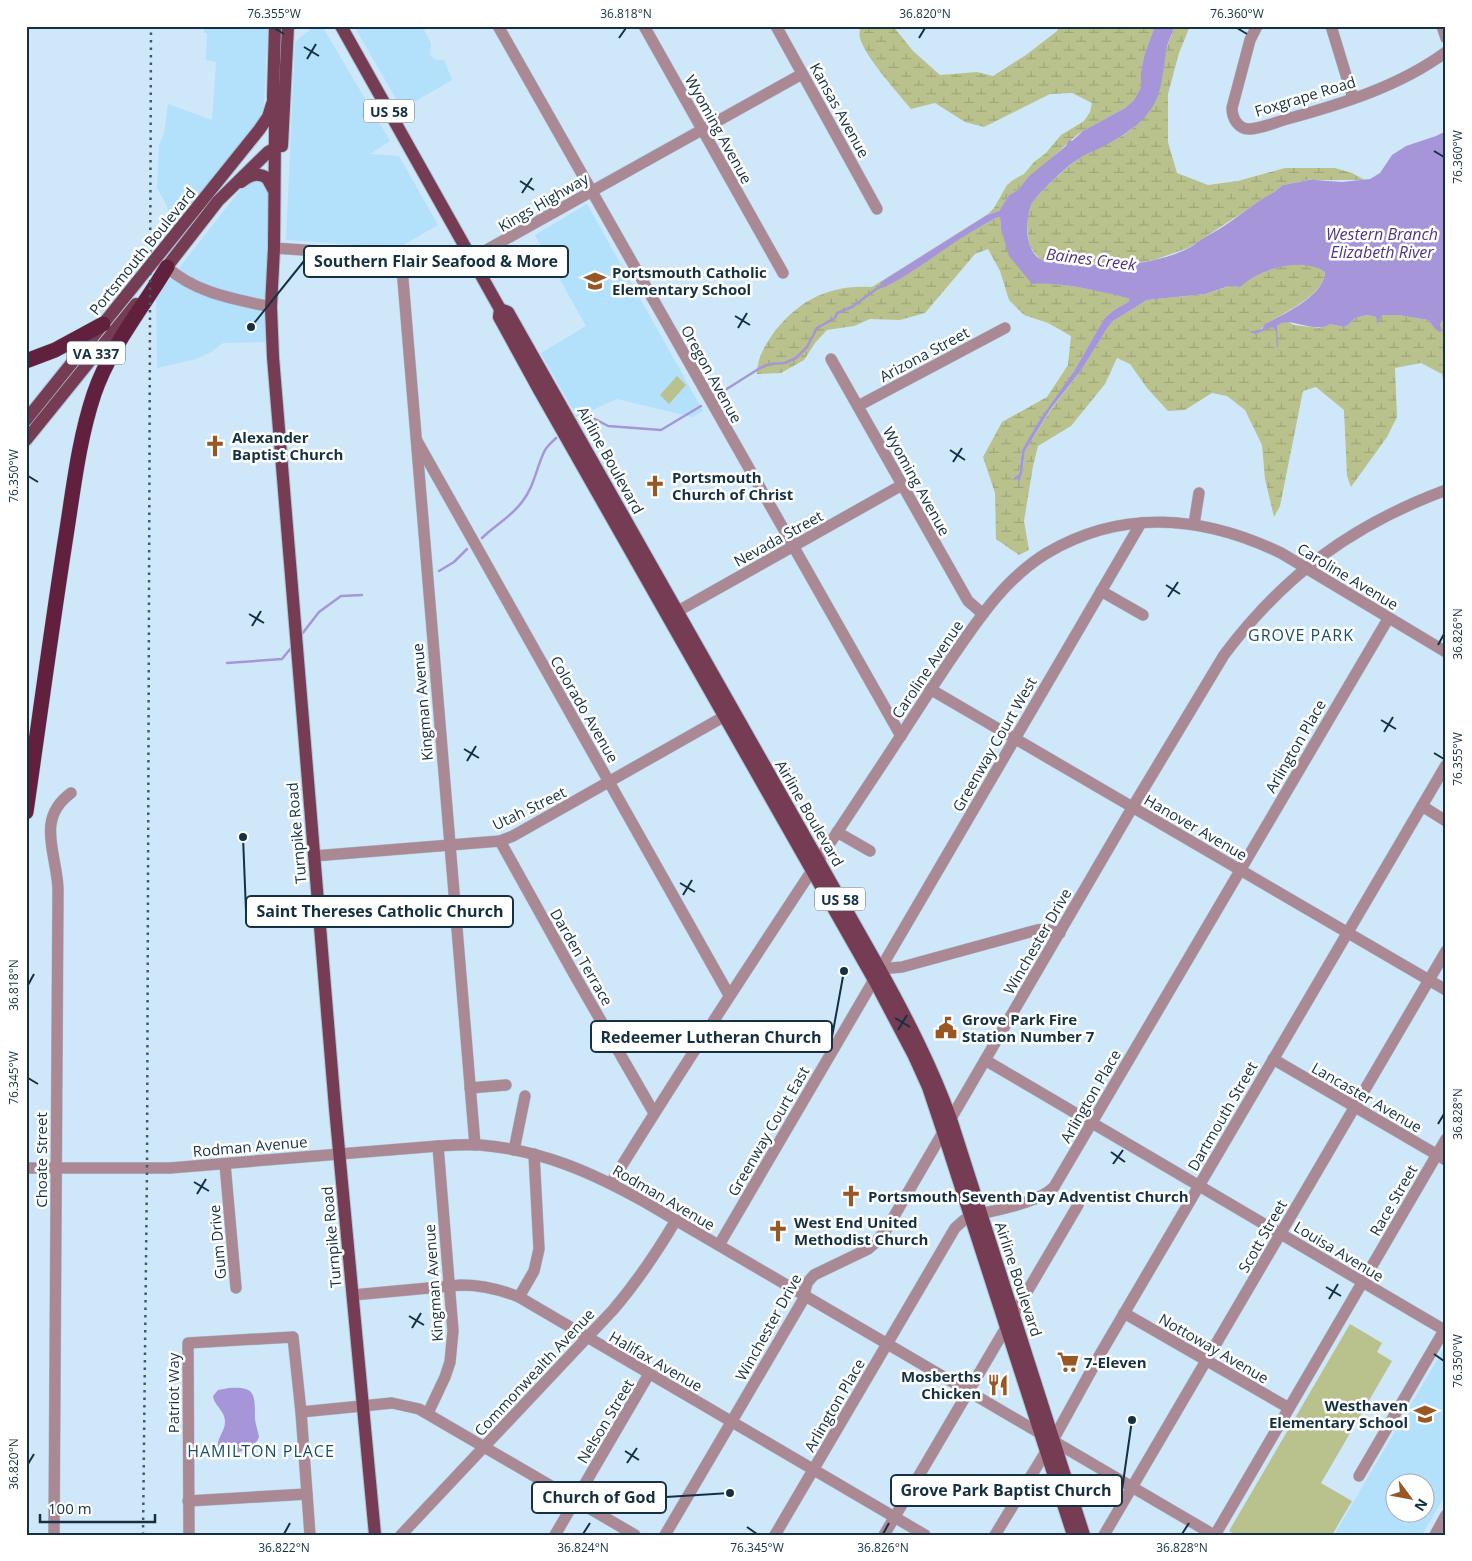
<svg xmlns="http://www.w3.org/2000/svg" width="1472" height="1561" viewBox="0 0 1472 1561" font-family="'Open Sans',sans-serif">
<style>
.built{fill:#b3e0fb;fill-rule:evenodd}
.green{fill:#b9c18c}
.wetland{fill:url(#wetland-marsh)}
.water{fill:#a795da}
.lines{fill:none;stroke-linecap:round;stroke-linejoin:round}
.stream{stroke:#a795da;stroke-width:2.5}
.minor-casing{stroke:#a9c3d4;stroke-width:12}
.major-casing{stroke:#a9c3d4;stroke-width:14}
.highway-casing{stroke:#a9c3d4;stroke-width:16}
.minor{stroke:#aa8894;stroke-width:11}
.major{stroke:#753c53;stroke-width:12}
.highway{stroke:#61203d;stroke-width:15}
.rail{stroke:#3e5a6a;stroke-width:2.5;stroke-dasharray:2.5 5;stroke-linecap:butt}
.ticks{fill:none;stroke:#153141;stroke-width:2}
.labels{text-anchor:middle;dominant-baseline:central;stroke-width:5;stroke-linejoin:round;paint-order:stroke}
.shield{fill:#fff;stroke:#5b6f7a;stroke-width:1}
.shield-label{font-size:14px;font-weight:bold;fill:#153141}
.street-label{font-size:15px;fill:#153141;stroke:#fff}
.poi-label{font-size:15px;font-weight:bold;fill:#153141;stroke:#fff;text-anchor:start}
.water-label{font-size:16px;font-style:italic;fill:#4f3484;stroke:#fff}
.neighbourhood-label{font-size:16px;letter-spacing:1px;fill:#184e69;stroke:#fff}
.leader{fill:none;stroke:#153141;stroke-width:2}
.callout-dot{fill:#153141;stroke:#fff;stroke-width:2}
.callout{fill:#fff;stroke:#153141;stroke-width:2}
.callout-label{font-size:16px;text-anchor:middle;font-weight:bold;fill:#153141}
.neatline{fill:none;stroke:#153141;stroke-width:2}
.ticks-label{font-size:12px;text-anchor:middle;fill:#153141}
</style>
<defs>
<pattern id="wetland-marsh" width="20" height="14" patternUnits="userSpaceOnUse" patternTransform="scale(1.25)"><rect width="20" height="14" fill="#b9c18c"/><path d="M1 5h8M5 5V1M11 12h8M15 12V8" fill="none" stroke="#9ea67a"/></pattern>
</defs>
<rect width="100%" height="100%" fill="#cee8f9"/>
<!-- built -->
<g class="built">
<path d="M204,26h64l-4,79 -5,17 -87,107 -4,-12 -1,-11 -10,-18 2,-44 5,-10 4,-30 44,16 4,-58 -10,-2 1,-27h-3z"/>
<path d="M314,26h8l68,115 -20,13 29,2 39,69 -40,23 -112,-8 9,-198z"/>
<path d="M354,26h68l9,17 -1,13 7,4h7l8,20 -50,29z"/>
<path d="M251,180l13,1 6,11 -5,150 -42,1 -12,9 -15,7 -39,9 -1,-74 16,-17 72,-92z"/>
<path d="M587,204l116,207 -11,6 -75,-18 -40,18 -36,-64 45,-27 -51,-91z"/>
<path d="M1446,1345v149l-24,41h-88zM1394,1484h30v30h-30z"/>
</g>
<!-- green -->
<g class="green">
<path d="M677,376l9,9 -17,19 -9,-9z"/>
<path d="M1350,1324l32,19 -5,9 15,9 -71,122 31,18 -20,34h-97l-6,-4z"/>
</g>
<!-- wetland -->
<g class="wetland">
<path d="M860,26h33l20,25 27,24 37,-3 16,4 33,-21 31,-24 2,-5h96l-11,30 -3,16v15l-7,13 -9,8 -47,26 -44,40 -6,3 -10,13 -9,5 -10,16 -12,4 -103,65h12l66,-43 34,-19 4,-1 1,12 31,54c26,-2 73,9 99,16l-3,3 -14,8 -10,9 -30,52 -52,79 -3,24 -5,5 4,-1v5l4,-9 3,-23 25,-40 32,-42 26,-42 5,-6 34,-21 58,-6 25,-8 9,1c14,-13 49,-26 68,-23 6,1 12,4 18,8 -2,24 -39,39 -57,51 -5,3 -8,7 -12,11l14,-7h2l4,5 1,-6 3,-3 6,-2 8,4 25,3 11,-4 14,3 4,-2 6,-6 8,-3 6,-1 8,2 1,6 4,-8h17l30,5 7,9 5,-4 2,-4 4,-1v77l-4,-23 -21,-11 -26,5 2,49 -10,20 -36,50 -4,-11 -3,-66 -28,-23 -13,4 -23,115 -6,11 -9,-38 -3,-34 -17,-35 -18,-14 -15,-3 -27,17 -17,1 -21,-23 -17,-24 -13,-6 -12,26 -34,42 -33,20 -5,20 -9,55 5,29 -10,5 -23,-16 -1,-46 -12,-36 19,-35 45,-25 21,-32 3,-29 -23,-13 -24,-8 -15,-15 -9,-29 -12,-22 -13,5 -50,59 -25,7 -30,-1 -16,7 -27,4 -12,13 -11,17 -23,13 -24,1c0,-15 7,-27 15,-39 25,-34 57,-51 100,-48l116,-73 6,-6 13,-23 6,-5 11,-6 10,-12 12,-9 15,-18 23,-14 6,-9 2,-9 -20,-10 -22,1 -66,33 -19,-5 -30,-19 -24,6c-13,-16 -46,-52 -51,-71 -1,-3 0,-8 0,-12z"/>
<path d="M1174,26h16l-11,27 -11,41v48l9,31 31,12 30,-4 47,-13h50l17,5 13,7h-50l-2,-1 -30,6 -9,7 -86,56 -34,12 -17,3 -24,1 -56,-2c-11,3 -20,-4 -25,-13 -6,-10 -6,-34 -1,-44 6,-11 39,-41 50,-48 14,-9 41,-18 53,-30 5,-6 23,-31 25,-38 5,-14 4,-31 9,-45 2,-6 5,-11 6,-18z"/>
</g>
<!-- water -->
<g class="water">
<path d="M1155,26h19c-1,8 -6,14 -7,21 -4,20 -4,46 -16,62 -11,17 -33,30 -51,39 -6,3 -13,5 -20,10 -11,6 -43,36 -49,47 -3,7 -5,25 -3,33 6,28 20,23 43,25 39,4 82,3 118,-15 5,-3 8,-6 13,-9 6,-4 13,-7 19,-11 18,-12 35,-26 53,-36l9,-7 31,-6 1,1 27,2 28,-3 10,-6 12,-18 14,-9 30,-10 10,-5v189l-4,1 -2,4 2,6 -2,1 -5,-3 -7,-9 -30,-5h-16l-5,9 -1,-7 -8,-2 -6,1 -8,3 -6,6 -4,2 -14,-3c-16,11 -42,-10 -53,2l1,20 -1,3 -1,-17 -4,-5 -16,7 -7,-2 13,-3 3,-5c19,-10 59,-28 60,-52 -23,-16 -66,-3 -85,15l-11,-1 -24,8 -58,6 -34,21 -5,6 -26,42 -32,41 -25,41 -3,23 -4,11v-6l-6,1 7,-6 3,-24 17,-29 35,-50 30,-52 10,-9 14,-8 2,-3c-24,-7 -73,-18 -98,-15l-23,-28 -8,-27 -1,-12 -4,1c-11,6 -22,12 -33,19 -18,11 -69,50 -86,52l7,-9 103,-65 12,-4 10,-16 9,-5 10,-13 38,-31 3,-6 3,1 11,-10 42,-23 9,-8 7,-13v-15l3,-16z"/>
<path d="M229,1388c26,-2 26,6 26,29 0,7 3,13 4,20 -5,14 -29,20 -41,12 -2,-11 7,-17 7,-27 0,-12 -11,-16 -12,-26l5,-6z"/>
</g>
<g class="lines">
<!-- stream -->
<g class="stream">
<path d="M722,392l38,-24 10,-4 15,-1 11,-5 11,-11 10,-19 18,-10 2,-5 15,-6 27,-20"/>
<path d="M582,417l13,2 13,7 53,4 40,-24"/>
<path d="M482,538c13,-13 29,-21 40,-36 12,-15 14,-33 22,-50 2,-5 8,-10 12,-14"/>
<path d="M439,571l15,-9 13,-13"/>
<path d="M302,634l17,-22 22,-16 21,-1"/>
<path d="M227,663l55,-4 9,-11"/>
</g>
<!-- minor casing -->
<g class="minor-casing">
<g id="minor">
<path d="M498,26l403,710"/>
<path d="M644,26l139,247"/>
<path d="M776,26l101,183"/>
<path d="M1257,26l-7,14 -18,68c0,10 6,21 17,21 12,0 27,-7 38,-10 55,-15 113,-33 159,-67"/>
<path d="M1331,26l22,72"/>
<path d="M1442,26l4,12"/>
<path d="M274,248l176,12 22,-2 330,-184"/>
<path d="M401,256l74,889"/>
<path d="M167,267c28,26 68,32 104,40"/>
<path d="M831,359l137,242 15,13"/>
<path d="M858,406l147,-78"/>
<path d="M417,441l312,554"/>
<path d="M1194,524l5,-31"/>
<path d="M1101,591l42,24"/>
<path d="M671,615l231,-130"/>
<path d="M930,689l516,301"/>
<path d="M1422,806l24,15"/>
<path d="M837,832l33,19"/>
<path d="M500,841l74,133 80,139"/>
<path d="M314,856l186,-15 13,-5 219,-124"/>
<path d="M880,969l22,-2 135,-37 8,-1 15,4"/>
<path d="M1273,1059l173,101"/>
<path d="M985,1060l461,271"/>
<path d="M470,1088l36,-3"/>
<path d="M514,1150l11,-54"/>
<path d="M225,1164l11,124"/>
<path d="M26,1168h144l268,-22c14,-1 29,-2 42,-1 61,5 111,27 163,56l571,334"/>
<path d="M611,1183c86,-139 176,-275 266,-411 24,-36 48,-74 72,-110 28,-41 55,-83 98,-109 76,-45 157,-37 234,0l165,99"/>
<path d="M719,1245l422,-722"/>
<path d="M353,1295l108,-10c21,0 38,4 58,12l406,238"/>
<path d="M519,1297l15,-26 5,-22 -5,-95"/>
<path d="M1124,1313l165,95"/>
<path d="M301,1412l91,-9 27,6 216,126"/>
<path d="M428,1413l17,-36 5,-15 3,-31 -15,-185"/>
<path d="M1359,1476l87,-149"/>
<path d="M188,1501l119,-7"/>
<path d="M54,1535l4,-646c-1,-35 -23,-70 13,-96"/>
<path d="M189,1535l-1,-192 105,-6 8,75 9,123"/>
<path d="M401,1535l212,-225c24,-28 44,-58 63,-90"/>
<path d="M555,1535l94,-161"/>
<path d="M665,1535l138,-235 4,-17 7,-8 54,-26 7,-6 11,-13 246,-422 92,-153c60,-80 128,-130 222,-165"/>
<path d="M775,1535l180,-307 9,-8 6,-3c26,-8 65,-12 84,-30l334,-568"/>
<path d="M884,1535l194,-330"/>
<path d="M995,1535l58,-95 49,-89 344,-586"/>
<path d="M1104,1535l342,-584"/>
<path d="M1215,1535l231,-396"/>
<path d="M1435,1535l11,-20"/>
</g>
</g>
<!-- major casing -->
<g class="major-casing">
<g id="major">
<path d="M275,26l-2,71 2,32 -1,119 -3,59 2,50 62,751 40,427"/>
<path d="M341,26l159,283 -1,8 40,73 335,590 40,76 14,31 15,45 130,403"/>
<path d="M282,146l6,-120"/>
<path d="M241,182c9,-7 16,-10 26,-4l6,11"/>
<path d="M162,273l56,-72 50,-49 11,-6"/>
<path d="M500,309l8,3 26,46 346,611c27,49 52,97 71,150l133,416"/>
<path d="M26,420l233,-290 9,-13 4,-13"/>
<path d="M26,440l110,-136"/>
</g>
</g>
<!-- highway casing -->
<g class="highway-casing">
<g id="highway">
<path d="M26,361l29,-11 48,-26"/>
<path d="M26,812c13,-90 25,-180 39,-270 8,-49 13,-100 29,-148 16,-47 48,-85 73,-127"/>
</g>
</g>
<!-- minor -->
<use href="#minor" class="minor"/>
<!-- major -->
<use href="#major" class="major"/>
<!-- highway -->
<use href="#highway" class="highway"/>
<!-- rail -->
<path class="rail" d="M143,1535l4,-366 4,-1143"/>
</g>
<!-- ticks -->
<path class="ticks" d="M274,28l10,6M1237,28l10,6M619,38l7,-10M919,38l6,-10M304,47l15,9M307,59l9,-15M1434,151l10,6M520,181l14,9M522,193l10,-15M735,316l15,9M738,328l9,-15M950,450l15,10M953,462l9,-14M28,476l10,6M1166,585l14,9M1168,597l10,-15M249,614l15,9M252,626l9,-15M1438,645l6,-11M1381,720l15,9M1384,732l9,-15M464,749l15,9M1434,753l10,6M467,761l9,-15M680,883l15,9M683,895l9,-15M28,985l6,-11M895,1018l15,9M898,1030l9,-15M28,1078l10,6M1438,1124l6,-10M1111,1152l14,10M1113,1164l10,-14M194,1182l15,9M197,1194l9,-15M1326,1287l15,9M1329,1299l9,-15M409,1316l15,9M412,1328l9,-15M1434,1354l10,7M625,1451l14,9M627,1463l10,-15M28,1464l6,-10M747,1527l10,7M284,1534l6,-11M583,1534l7,-11M883,1534l6,-11M1182,1534l7,-11"/>
<!-- icons -->
<defs>
<g id="school-bare" transform="scale(1.725)"><path d="M0-5L7-2L0 1L-7-2ZM-4 1L0 2.5L4 1V4Q0 6-4 4Z" fill="#985723" stroke="#fff" stroke-width="2.5" paint-order="stroke"/></g>
<g id="church-bare" transform="scale(1.725)"><path d="M-1.2-6h2.4v3.5h3.3v2.4h-3.3V6h-2.4V-.1h-3.3v-2.4h3.3Z" fill="#985723" stroke="#fff" stroke-width="2.5" paint-order="stroke"/></g>
<g id="civic-bare" transform="scale(1.725)"><path d="M-.6-6.5H3V-4.5H.6V-3L4-1V1h2V6H-6V1h2V-1L-.6-3ZM-1.2 2.5V6h2.4V2.5Z" fill="#985723" stroke="#fff" stroke-width="2.5" paint-order="stroke"/></g>
<g id="supermarket-bare" transform="scale(1.725)"><path d="M-6-5.5h2.5l.6 2H6L4.5 2H-2.5L-4.4-4H-6ZM-1.5 3.2a1.3 1.3 0 1 0 .1 0ZM3 3.2a1.3 1.3 0 1 0 .1 0Z" fill="#985723" stroke="#fff" stroke-width="2.5" paint-order="stroke"/></g>
<g id="restaurant-bare" transform="scale(1.725)"><path d="M-5-6h1v4h1v-4h1v4h1v-4h1v5L-1.5 .5V6h-2V.5L-5-1ZM5-6V6H3V1.5H1.5Q1.5-4 5-6Z" fill="#985723" stroke="#fff" stroke-width="2.5" paint-order="stroke"/></g>
</defs>
<g fill-rule="evenodd">
<use href="#school-bare" x="595" y="281"/>
<use href="#church-bare" x="215" y="446"/>
<use href="#church-bare" x="655" y="486"/>
<use href="#civic-bare" x="946" y="1028"/>
<use href="#church-bare" x="851" y="1196"/>
<use href="#church-bare" x="778" y="1231"/>
<use href="#supermarket-bare" x="1068" y="1362"/>
<use href="#restaurant-bare" x="998" y="1385"/>
<use href="#school-bare" x="1425" y="1414"/>
</g>
<g class="labels">
<!-- shield labels -->
<g class="shield">
<rect x="364" y="99.5" width="50" height="23" rx="4"/>
<rect x="67" y="341.5" width="58" height="23" rx="4"/>
<rect x="815" y="887.5" width="50" height="23" rx="4"/>
</g>
<g class="shield-label">
<text x="389" y="111">US 58</text>
<text x="96" y="353">VA 337</text>
<text x="840" y="899">US 58</text>
</g>
<!-- street labels -->
<g class="street-label">
<text transform="translate(1305 96) rotate(-17)">Foxgrape Road</text>
<text transform="translate(840 110) rotate(61)">Kansas Avenue</text>
<text transform="translate(719 129) rotate(61)">Wyoming Avenue</text>
<text transform="translate(543 202) rotate(-30)">Kings Highway</text>
<text transform="translate(142 251) rotate(-51)">Portsmouth Boulevard</text>
<text transform="translate(924 354) rotate(-28)">Arizona Street</text>
<text transform="translate(712 374) rotate(61)">Oregon Avenue</text>
<text transform="translate(611 460) rotate(61)">Airline Boulevard</text>
<text transform="translate(917 481) rotate(61)">Wyoming Avenue</text>
<text transform="translate(778 538) rotate(-29)">Nevada Street</text>
<text transform="translate(1348 576) rotate(31)">Caroline Avenue</text>
<text transform="translate(927 669) rotate(-56)">Caroline Avenue</text>
<text transform="translate(422 702) rotate(-95)">Kingman Avenue</text>
<text transform="translate(585 709) rotate(60)">Colorado Avenue</text>
<text transform="translate(994 744) rotate(-60)">Greenway Court West</text>
<text transform="translate(1295 746) rotate(-60)">Arlington Place</text>
<text transform="translate(529 808) rotate(-26)">Utah Street</text>
<text transform="translate(810 813) rotate(60)">Airline Boulevard</text>
<text transform="translate(1196 827) rotate(30)">Hanover Avenue</text>
<text transform="translate(296 833) rotate(-95)">Turnpike Road</text>
<text transform="translate(1037 941) rotate(-60)">Winchester Drive</text>
<text transform="translate(582 957) rotate(60)">Darden Terrace</text>
<text transform="translate(1090 1096) rotate(-60)">Arlington Place</text>
<text transform="translate(1367 1097) rotate(30)">Lancaster Avenue</text>
<text transform="translate(1222 1116) rotate(-60)">Dartmouth Street</text>
<text transform="translate(768 1131) rotate(-60)">Greenway Court East</text>
<text transform="translate(250 1146) rotate(-5)">Rodman Avenue</text>
<text transform="translate(41 1160) rotate(-90)">Choate Street</text>
<text transform="translate(664 1197) rotate(30)">Rodman Avenue</text>
<text transform="translate(1393 1200) rotate(-60)">Race Street</text>
<text transform="translate(1262 1236) rotate(-60)">Scott Street</text>
<text transform="translate(331 1237) rotate(-95)">Turnpike Road</text>
<text transform="translate(217 1242) rotate(-95)">Gum Drive</text>
<text transform="translate(1339 1251) rotate(31)">Louisa Avenue</text>
<text transform="translate(1019 1279) rotate(72)">Airline Boulevard</text>
<text transform="translate(433 1283) rotate(-94)">Kingman Avenue</text>
<text transform="translate(768 1327) rotate(-61)">Winchester Drive</text>
<text transform="translate(1214 1348) rotate(30)">Nottoway Avenue</text>
<text transform="translate(656 1361) rotate(30)">Halifax Avenue</text>
<text transform="translate(534 1372) rotate(-47)">Commonwealth Avenue</text>
<text transform="translate(173 1393) rotate(-90)">Patriot Way</text>
<text transform="translate(834 1405) rotate(-60)">Arlington Place</text>
<text transform="translate(605 1421) rotate(-59)">Nelson Street</text>
</g>
<!-- poi labels -->
<g class="poi-label">
<text x="612" y="272">Portsmouth Catholic<tspan x="612" dy="17">Elementary School</tspan></text>
<text x="232" y="437">Alexander<tspan x="232" dy="17">Baptist Church</tspan></text>
<text x="672" y="477">Portsmouth<tspan x="672" dy="17">Church of Christ</tspan></text>
<text x="962" y="1019">Grove Park Fire<tspan x="962" dy="17">Station Number 7</tspan></text>
<text x="868" y="1196">Portsmouth Seventh Day Adventist Church</text>
<text x="794" y="1222">West End United<tspan x="794" dy="17">Methodist Church</tspan></text>
<text x="1084" y="1362">7-Eleven</text>
<text x="981" y="1376" text-anchor="end">Mosberths<tspan x="981" dy="17">Chicken</tspan></text>
<text x="1408" y="1405" text-anchor="end">Westhaven<tspan x="1408" dy="17">Elementary School</tspan></text>
</g>
<!-- water labels -->
<g class="water-label">
<text x="1382" y="234">Western Branch<tspan x="1382" dy="18">Elizabeth River</tspan></text>
<text transform="translate(1091 259) rotate(7)">Baines Creek</text>
</g>
<!-- neighbourhood labels -->
<g class="neighbourhood-label">
<text x="1301" y="635">GROVE PARK</text>
<text x="261" y="1451">HAMILTON PLACE</text>
</g>
</g>
<!-- callouts -->
<path class="leader" d="M251 327L304 261M243 837L246 911M844 971L832 1037M1132 1420L1122 1490M730 1493L666 1497"/>
<g class="callout-dot">
<circle cx="251" cy="327" r="5"/>
<circle cx="243" cy="837" r="5"/>
<circle cx="844" cy="971" r="5"/>
<circle cx="1132" cy="1420" r="5"/>
<circle cx="730" cy="1493" r="5"/>
</g>
<g class="callout">
<rect x="304" y="246" width="264" height="31" rx="5"/>
<rect x="246" y="896" width="267" height="31" rx="5"/>
<rect x="591" y="1021" width="241" height="31" rx="5"/>
<rect x="891" y="1475" width="231" height="31" rx="5"/>
<rect x="532" y="1482" width="134" height="31" rx="5"/>
</g>
<g class="callout-label">
<text x="436" y="267">Southern Flair Seafood &amp; More</text>
<text x="380" y="917">Saint Thereses Catholic Church</text>
<text x="711" y="1043">Redeemer Lutheran Church</text>
<text x="1006" y="1496">Grove Park Baptist Church</text>
<text x="599" y="1503">Church of God</text>
</g>
<!-- border -->
<rect width="1472" height="1561" fill="none" stroke="#ffffff" stroke-width="55"/>
<!-- north arrow -->
<g transform="translate(1410 1498) rotate(122)"><circle r="24" fill="#ffffff" stroke="#a1adb3"/>
<path d="M0-4L9 19L0 12L-9 19Z" fill="#985723"/>
<text y="-8" font-size="14" font-weight="bold" text-anchor="middle" fill="#153141">N</text>
</g>
<!-- scale -->
<path d="M40 1514v8h115v-8" fill="none" stroke="#153141" stroke-width="2.5"/>
<text x="48" y="1514" font-size="15" fill="#153141" stroke="#ffffff" stroke-width="4" paint-order="stroke">100 m</text>
<rect x="28" y="28" width="1416" height="1506" class="neatline"/>
<g class="ticks-label">
<text x="274" y="18">76.355°W</text>
<text x="626" y="18">36.818°N</text>
<text x="925" y="18">36.820°N</text>
<text x="1237" y="18">76.360°W</text>
<text transform="translate(1458 157) rotate(-90)" y="4">76.360°W</text>
<text transform="translate(14 476) rotate(-90)" y="4">76.350°W</text>
<text transform="translate(1458 634) rotate(-90)" y="4">36.826°N</text>
<text transform="translate(1458 759) rotate(-90)" y="4">76.355°W</text>
<text transform="translate(14 985) rotate(-90)" y="4">36.818°N</text>
<text transform="translate(14 1078) rotate(-90)" y="4">76.345°W</text>
<text transform="translate(1458 1114) rotate(-90)" y="4">36.828°N</text>
<text transform="translate(1458 1361) rotate(-90)" y="4">76.350°W</text>
<text transform="translate(14 1464) rotate(-90)" y="4">36.820°N</text>
<text x="284" y="1552">36.822°N</text>
<text x="583" y="1552">36.824°N</text>
<text x="757" y="1552">76.345°W</text>
<text x="883" y="1552">36.826°N</text>
<text x="1182" y="1552">36.828°N</text>
</g>
</svg>
